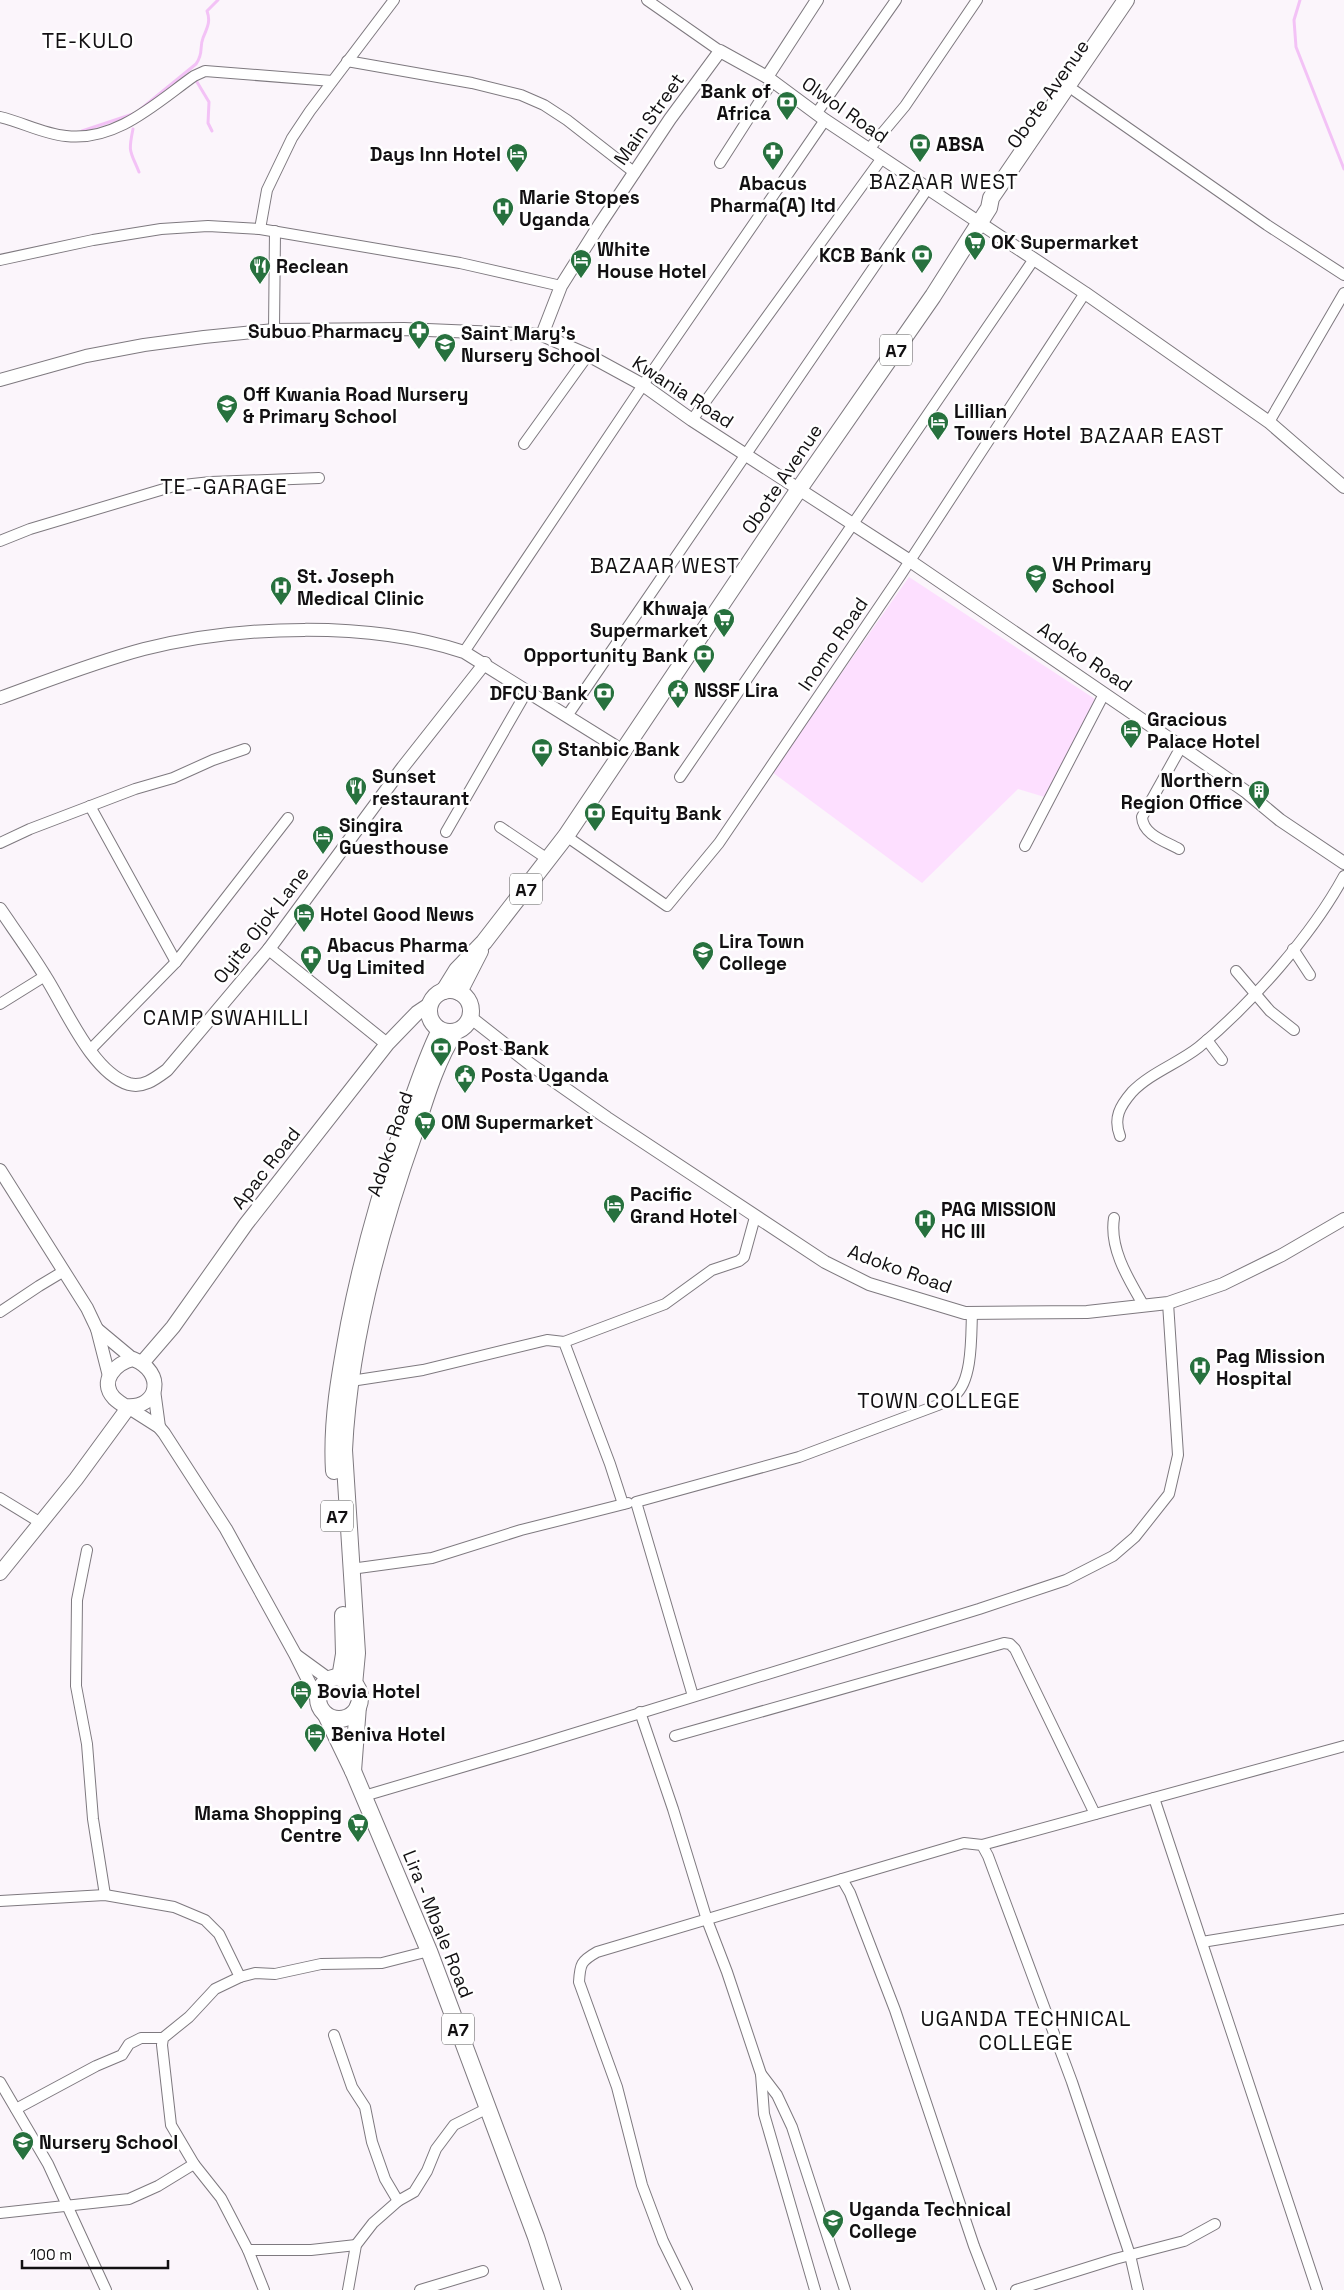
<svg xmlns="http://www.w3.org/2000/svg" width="1344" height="2290" viewBox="0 0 1344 2290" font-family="'Space Grotesk',sans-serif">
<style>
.green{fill:#fddfff}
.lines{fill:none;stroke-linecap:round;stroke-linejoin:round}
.stream{stroke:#f3c2f6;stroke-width:3}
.minor-casing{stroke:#7e797f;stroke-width:12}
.tertiary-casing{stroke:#7e797f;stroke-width:14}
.secondary-casing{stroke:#7e797f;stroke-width:16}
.primary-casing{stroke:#7e797f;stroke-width:18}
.minor{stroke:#fff;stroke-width:10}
.tertiary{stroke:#fff;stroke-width:12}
.secondary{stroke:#fff;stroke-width:14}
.primary{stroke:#fff;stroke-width:16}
.labels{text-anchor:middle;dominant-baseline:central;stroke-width:5;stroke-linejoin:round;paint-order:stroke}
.shield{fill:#fff;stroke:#595859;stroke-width:1}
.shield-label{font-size:18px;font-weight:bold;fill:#121012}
.poi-label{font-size:19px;font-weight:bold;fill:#121012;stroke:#fff;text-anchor:start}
.street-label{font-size:19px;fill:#121012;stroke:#fff}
.quarter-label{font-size:21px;letter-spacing:1px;fill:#121012;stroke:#fff}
</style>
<rect width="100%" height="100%" fill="#fbf5fb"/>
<!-- green -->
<path class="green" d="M909,577l189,124 -50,97 -30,-9 -96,94 -150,-111z"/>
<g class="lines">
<!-- stream -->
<g class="stream">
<path d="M1300,0l-6,20 2,27 48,122"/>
<path d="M197,82l12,20 -1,21 4,8"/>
<path d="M133,129c-5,24 -3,21 6,43"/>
<path d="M82,131l54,-18 60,-49c8,-11 3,-16 7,-26 4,-10 8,-16 4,-27l11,-11"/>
</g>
<!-- minor casing -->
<g class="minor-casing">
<g id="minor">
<path d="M647,0l73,51"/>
<path d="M347,61l125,22 49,12 23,10 23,15 68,53"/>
<path d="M1075,91l192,134 77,50"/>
<path d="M816,114l80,-114"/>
<path d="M0,117c22,5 43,17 66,19 50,6 90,-33 128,-60l11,-5 127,10"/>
<path d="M869,149l36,-43 72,-106"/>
<path d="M720,163l52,-81"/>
<path d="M260,229l7,-39 25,-52 18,-27 84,-111"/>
<path d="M0,260l93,-20 68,-11 47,-3 52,3 200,34 101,23"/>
<path d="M274,330l1,-99"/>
<path d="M692,420l190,-262"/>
<path d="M1269,422l75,-129"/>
<path d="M524,444l64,-89"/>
<path d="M0,541l30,-12 144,-43 37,-4 108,-4"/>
<path d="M464,652l179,-267 182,-265"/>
<path d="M567,716l361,-528"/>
<path d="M680,777l354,-518"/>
<path d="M90,806l86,156"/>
<path d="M500,827l49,33"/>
<path d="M446,832l81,-141"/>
<path d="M566,836l101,70 52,-63 181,-267 185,-283"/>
<path d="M0,843l30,-14 105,-40 38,-11 40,-18 32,-11"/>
<path d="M1025,846l79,-152"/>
<path d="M1179,849c-14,-8 -36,-14 -37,-32l39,-70"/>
<path d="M1293,949l17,26"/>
<path d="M1236,971l34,40 24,19"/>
<path d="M0,1004l45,-28"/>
<path d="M1207,1040l15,20"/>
<path d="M90,1050l86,-88 112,-144"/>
<path d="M1120,1136c-7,-18 0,-30 12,-44 18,-19 47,-29 67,-45 52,-43 113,-112 145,-171"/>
<path d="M1114,1218c-5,31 15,62 30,88"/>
<path d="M0,1312l39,-26 25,-15"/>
<path d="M564,1342l101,-38 47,-34 27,-9 5,-4 11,-40"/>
<path d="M351,1381l72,-11 124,-30 17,2 46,122 13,40"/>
<path d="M0,1498l41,25"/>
<path d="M87,1550l-10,50 -1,86 11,58 6,75 12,76"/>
<path d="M351,1569l81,-11 89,-28 107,-27"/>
<path d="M693,1696l-57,-194 163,-45 139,-52c6,-3 13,-6 17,-10 18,-15 16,-61 17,-82"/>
<path d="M640,1712l33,97 34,111 20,52 34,102 16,21 15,32 53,163"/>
<path d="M675,1736l329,-93 6,1 5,5 80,165"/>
<path d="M364,1796l166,-49 449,-138 87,-29 47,-24 22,-19 34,-43 9,-39 -10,-152"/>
<path d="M1154,1798l163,492"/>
<path d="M982,1845l362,-99"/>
<path d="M842,1879l122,-36 18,2 6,11 84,226 58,173 8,35"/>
<path d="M0,1901l105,-6 69,12 31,13 14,14 21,43"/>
<path d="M1202,1942l142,-23"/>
<path d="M334,2035l18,52 13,20 7,35 13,37 13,22"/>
<path d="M761,2074l3,40 51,176"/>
<path d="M0,2082l48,82 58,126"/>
<path d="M16,2109l80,-43 26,-11 7,-11 12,-6h22"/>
<path d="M0,2213l129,-14 29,-13 36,-22"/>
<path d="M248,2250h63l45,-5"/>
<path d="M264,2290l-16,-40 -27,-52 -27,-34 -23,-39 -9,-80 1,-7 26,-21 26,-28 25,-12 15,-4 20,1 46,-10 61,-1 47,-12"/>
<path d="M348,2290l8,-45 17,-22 25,-22 16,-9 13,-21 9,-22 18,-24 34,-17"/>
<path d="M420,2290l63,-19"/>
<path d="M687,2290l-24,-49 -21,-56 -25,-98 -38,-105c1,-18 2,-21 18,-30l245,-73 8,14 45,117 79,236 17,44"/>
<path d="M1016,2290l99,-31 69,-18 31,-17"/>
</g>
</g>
<!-- tertiary casing -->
<g class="tertiary-casing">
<g id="tertiary">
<path d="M817,0l-50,77 58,43 260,173 184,129 75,65"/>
<path d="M542,335l19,-49 39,-62 70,-105 50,-68 47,26"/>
<path d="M0,380l86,-24 58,-11 60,-8 70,-7 130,-1 138,6 46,20 55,30 49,35 218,141 231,158 104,72 35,29 64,43"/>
<path d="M0,698c47,-17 95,-36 144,-49 97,-24 224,-28 320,3l159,99"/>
<path d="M0,909c15,22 31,44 45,67 20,31 47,97 84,108 15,4 27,-6 38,-14l102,-121 134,-182 82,-104"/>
<path d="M269,949l118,95"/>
<path d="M470,1017l60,47 77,54 218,144 44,22 96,29 122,-1 81,-9 55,-19 59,-29 62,-36"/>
<path d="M0,1170l87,138 10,21 12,47"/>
<path d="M97,1329l36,30"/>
<path d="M154,1390l5,37"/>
<path d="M126,1406l33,21 5,6 62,96 69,125 23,46"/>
<path d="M297,1656l33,24"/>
</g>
</g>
<!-- secondary casing -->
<g class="secondary-casing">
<g id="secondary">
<path d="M133,1359c33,13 26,50 -7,47l2,2c-5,-3 -10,-6 -14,-10 -16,-17 2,-35 19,-39z"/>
<path d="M142,1363l31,-36 73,-103 141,-180 30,-31 12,-8"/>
<path d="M0,1573l76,-94 52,-71"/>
</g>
</g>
<!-- primary casing -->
<g class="primary-casing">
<g id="primary">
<circle cx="450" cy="1011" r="21"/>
<path d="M444,991l13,-21 27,-28 82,-106 233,-347 134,-193 56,-88 2,-10 135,-198"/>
<path d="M459,992l21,-41"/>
<path d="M334,1471c-3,-50 6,-98 15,-147 13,-66 31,-131 53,-194 12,-34 22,-68 38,-100"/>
<circle cx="339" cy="1698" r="21"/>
<path d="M340,1678l4,-24 -1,-39"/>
<path d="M354,1685l3,-32 -13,-203c5,-105 36,-220 71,-319 11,-34 21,-69 40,-99"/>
<path d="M326,1715l27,56 76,180 107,286 17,53"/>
<path d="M353,1771l5,-65"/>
</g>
</g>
<!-- minor -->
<use href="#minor" class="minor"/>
<!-- tertiary -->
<use href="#tertiary" class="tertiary"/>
<!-- secondary -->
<use href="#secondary" class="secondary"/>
<!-- primary -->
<use href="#primary" class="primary"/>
</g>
<!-- icons -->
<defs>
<g id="bank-pin" transform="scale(1.125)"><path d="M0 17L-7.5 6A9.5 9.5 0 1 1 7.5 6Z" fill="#27713e" stroke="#fff"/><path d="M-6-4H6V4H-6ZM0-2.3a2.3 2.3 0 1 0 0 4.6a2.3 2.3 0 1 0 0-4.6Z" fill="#fff"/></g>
<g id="pharmacy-pin" transform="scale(1.125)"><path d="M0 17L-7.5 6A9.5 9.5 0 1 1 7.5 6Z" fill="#27713e" stroke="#fff"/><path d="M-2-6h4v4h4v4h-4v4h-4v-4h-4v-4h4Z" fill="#fff"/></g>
<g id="hotel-pin" transform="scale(1.125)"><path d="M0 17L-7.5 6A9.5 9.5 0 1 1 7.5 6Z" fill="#27713e" stroke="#fff"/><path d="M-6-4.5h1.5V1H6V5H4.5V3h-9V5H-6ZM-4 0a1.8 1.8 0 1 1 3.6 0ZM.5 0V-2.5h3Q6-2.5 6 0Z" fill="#fff"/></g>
<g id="hospital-pin" transform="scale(1.125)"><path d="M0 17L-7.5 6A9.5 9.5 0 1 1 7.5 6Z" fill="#27713e" stroke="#fff"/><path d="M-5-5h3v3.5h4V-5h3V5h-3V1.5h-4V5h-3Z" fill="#fff"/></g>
<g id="supermarket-pin" transform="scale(1.125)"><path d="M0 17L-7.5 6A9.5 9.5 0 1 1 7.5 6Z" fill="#27713e" stroke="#fff"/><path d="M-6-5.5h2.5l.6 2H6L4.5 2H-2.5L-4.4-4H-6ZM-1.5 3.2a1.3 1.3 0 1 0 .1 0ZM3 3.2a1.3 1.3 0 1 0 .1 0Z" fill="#fff"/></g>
<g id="restaurant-pin" transform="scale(1.125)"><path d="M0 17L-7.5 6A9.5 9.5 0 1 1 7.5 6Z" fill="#27713e" stroke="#fff"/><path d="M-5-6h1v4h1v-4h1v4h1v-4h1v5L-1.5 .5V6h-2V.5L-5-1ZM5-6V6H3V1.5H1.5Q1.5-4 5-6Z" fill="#fff"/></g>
<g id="school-pin" transform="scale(1.125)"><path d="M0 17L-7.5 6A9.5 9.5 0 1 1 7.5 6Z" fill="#27713e" stroke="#fff"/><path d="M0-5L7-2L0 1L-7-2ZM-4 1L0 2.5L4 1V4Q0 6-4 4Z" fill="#fff"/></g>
<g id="civic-pin" transform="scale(1.125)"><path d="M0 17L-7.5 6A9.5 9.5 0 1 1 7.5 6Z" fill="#27713e" stroke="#fff"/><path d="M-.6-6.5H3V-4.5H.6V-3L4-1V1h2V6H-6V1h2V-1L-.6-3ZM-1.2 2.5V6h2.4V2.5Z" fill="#fff"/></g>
<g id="building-pin" transform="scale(1.125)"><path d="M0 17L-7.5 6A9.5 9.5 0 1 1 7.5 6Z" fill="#27713e" stroke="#fff"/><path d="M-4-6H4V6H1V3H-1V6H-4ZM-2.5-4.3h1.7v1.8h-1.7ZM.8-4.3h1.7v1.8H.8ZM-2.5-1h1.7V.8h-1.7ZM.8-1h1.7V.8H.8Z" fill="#fff"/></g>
<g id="university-pin" transform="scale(1.125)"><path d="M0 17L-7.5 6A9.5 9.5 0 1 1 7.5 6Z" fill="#27713e" stroke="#fff"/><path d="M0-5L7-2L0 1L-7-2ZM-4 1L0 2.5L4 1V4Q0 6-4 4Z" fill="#fff"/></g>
</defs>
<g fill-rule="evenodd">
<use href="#bank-pin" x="787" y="102"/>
<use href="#bank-pin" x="920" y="144"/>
<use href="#pharmacy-pin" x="773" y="152"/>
<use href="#hotel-pin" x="517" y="154"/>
<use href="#hospital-pin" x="503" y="208"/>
<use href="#supermarket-pin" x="975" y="242"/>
<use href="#bank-pin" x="922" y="255"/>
<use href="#hotel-pin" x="581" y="260"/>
<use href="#restaurant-pin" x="260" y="266"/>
<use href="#pharmacy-pin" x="419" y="331"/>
<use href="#school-pin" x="445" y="344"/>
<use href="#school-pin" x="227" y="405"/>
<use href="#hotel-pin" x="938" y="422"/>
<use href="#school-pin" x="1036" y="575"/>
<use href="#hospital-pin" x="281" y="587"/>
<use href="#supermarket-pin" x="724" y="619"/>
<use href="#bank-pin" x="704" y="655"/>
<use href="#civic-pin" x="678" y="690"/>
<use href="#bank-pin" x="604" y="693"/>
<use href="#hotel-pin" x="1131" y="730"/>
<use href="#bank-pin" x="542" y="749"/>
<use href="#restaurant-pin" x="356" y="787"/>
<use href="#building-pin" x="1259" y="791"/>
<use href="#bank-pin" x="595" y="813"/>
<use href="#hotel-pin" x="323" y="836"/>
<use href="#hotel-pin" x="304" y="914"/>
<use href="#university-pin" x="703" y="952"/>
<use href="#pharmacy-pin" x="311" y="956"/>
<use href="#bank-pin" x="441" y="1048"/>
<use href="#civic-pin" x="465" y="1075"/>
<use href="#supermarket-pin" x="425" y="1122"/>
<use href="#hotel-pin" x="614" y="1205"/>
<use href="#hospital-pin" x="925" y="1220"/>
<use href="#hospital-pin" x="1200" y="1367"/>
<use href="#hotel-pin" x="301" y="1691"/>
<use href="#hotel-pin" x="315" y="1734"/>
<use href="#supermarket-pin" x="358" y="1824"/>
<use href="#school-pin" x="23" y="2142"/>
<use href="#university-pin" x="833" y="2220"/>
</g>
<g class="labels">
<!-- shield labels -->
<g class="shield">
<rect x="880" y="334.5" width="32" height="31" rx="4"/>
<rect x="510" y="873.5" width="32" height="31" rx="4"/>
<rect x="321" y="1500.5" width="32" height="31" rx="4"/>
<rect x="442" y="2013.5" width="32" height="31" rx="4"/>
</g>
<g class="shield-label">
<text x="896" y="350">A7</text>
<text x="526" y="889">A7</text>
<text x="337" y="1516">A7</text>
<text x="458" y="2029">A7</text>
</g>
<!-- poi labels -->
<g class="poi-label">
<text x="771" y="91" text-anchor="end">Bank of<tspan x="771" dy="22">Africa</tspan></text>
<text x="936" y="144">ABSA</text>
<text x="501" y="154" text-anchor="end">Days Inn Hotel</text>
<text x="773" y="183" text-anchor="middle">Abacus<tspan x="773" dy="22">Pharma(A) ltd</tspan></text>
<text x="519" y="197">Marie Stopes<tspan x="519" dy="22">Uganda</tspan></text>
<text x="991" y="242">OK Supermarket</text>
<text x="597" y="249">White<tspan x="597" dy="22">House Hotel</tspan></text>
<text x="906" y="255" text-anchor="end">KCB Bank</text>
<text x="276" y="266">Reclean</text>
<text x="403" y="331" text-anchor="end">Subuo Pharmacy</text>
<text x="461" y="333">Saint Mary's<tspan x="461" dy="22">Nursery School</tspan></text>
<text x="243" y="394">Off Kwania Road Nursery<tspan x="243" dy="22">&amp; Primary School</tspan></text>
<text x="954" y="411">Lillian<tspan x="954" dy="22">Towers Hotel</tspan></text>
<text x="1052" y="564">VH Primary<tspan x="1052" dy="22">School</tspan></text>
<text x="297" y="576">St. Joseph<tspan x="297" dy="22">Medical Clinic</tspan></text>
<text x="708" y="608" text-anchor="end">Khwaja<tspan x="708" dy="22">Supermarket</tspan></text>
<text x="688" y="655" text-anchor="end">Opportunity Bank</text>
<text x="694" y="690">NSSF Lira</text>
<text x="588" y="693" text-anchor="end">DFCU Bank</text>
<text x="1147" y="719">Gracious<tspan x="1147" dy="22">Palace Hotel</tspan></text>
<text x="558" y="749">Stanbic Bank</text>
<text x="372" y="776">Sunset<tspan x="372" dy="22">restaurant</tspan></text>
<text x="1243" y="780" text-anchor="end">Northern<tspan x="1243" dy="22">Region Office</tspan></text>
<text x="611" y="813">Equity Bank</text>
<text x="339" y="825">Singira<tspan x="339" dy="22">Guesthouse</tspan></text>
<text x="320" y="914">Hotel Good News</text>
<text x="719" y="941">Lira Town<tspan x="719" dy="22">College</tspan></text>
<text x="327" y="945">Abacus Pharma<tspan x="327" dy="22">Ug Limited</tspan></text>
<text x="457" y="1048">Post Bank</text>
<text x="481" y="1075">Posta Uganda</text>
<text x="441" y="1122">OM Supermarket</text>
<text x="630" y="1194">Pacific<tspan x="630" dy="22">Grand Hotel</tspan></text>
<text x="941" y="1209">PAG MISSION<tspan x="941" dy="22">HC III</tspan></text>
<text x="1216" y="1356">Pag Mission<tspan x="1216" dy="22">Hospital</tspan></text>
<text x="317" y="1691">Bovia Hotel</text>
<text x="331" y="1734">Beniva Hotel</text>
<text x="342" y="1813" text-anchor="end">Mama Shopping<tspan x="342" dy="22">Centre</tspan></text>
<text x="39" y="2142">Nursery School</text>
<text x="849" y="2209">Uganda Technical<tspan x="849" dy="22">College</tspan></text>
</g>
<!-- street labels -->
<g class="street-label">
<text transform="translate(1048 94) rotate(-55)">Obote Avenue</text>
<text transform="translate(845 110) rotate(35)">Olwol Road</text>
<text transform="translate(649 119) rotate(-55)">Main Street</text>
<text transform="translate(683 392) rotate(33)">Kwania Road</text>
<text transform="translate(782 479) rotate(-56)">Obote Avenue</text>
<text transform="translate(833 644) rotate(-56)">Inomo Road</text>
<text transform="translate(1085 657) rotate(34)">Adoko Road</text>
<text transform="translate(261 925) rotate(-52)">Oyite Ojok Lane</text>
<text transform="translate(390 1144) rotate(-72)">Adoko Road</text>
<text transform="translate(266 1168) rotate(-52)">Apac Road</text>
<text transform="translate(900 1269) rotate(20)">Adoko Road</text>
<text transform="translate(438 1924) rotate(68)">Lira - Mbale Road</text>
</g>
<!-- quarter labels -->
<g class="quarter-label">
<text x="88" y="40">TE-KULO</text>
<text x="944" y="181">BAZAAR WEST</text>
<text x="1152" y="435">BAZAAR EAST</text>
<text x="224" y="486">TE -GARAGE</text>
<text x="665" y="565">BAZAAR WEST</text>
<text x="226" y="1017">CAMP SWAHILLI</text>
<text x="939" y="1400">TOWN COLLEGE</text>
<text x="1026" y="2018">UGANDA TECHNICAL<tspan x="1026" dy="24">COLLEGE</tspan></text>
</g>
</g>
<!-- scale -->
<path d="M22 2260v8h146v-8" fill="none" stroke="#121012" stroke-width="2.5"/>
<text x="30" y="2260" font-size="15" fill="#121012" stroke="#ffffff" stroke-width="4" paint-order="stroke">100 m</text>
</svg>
